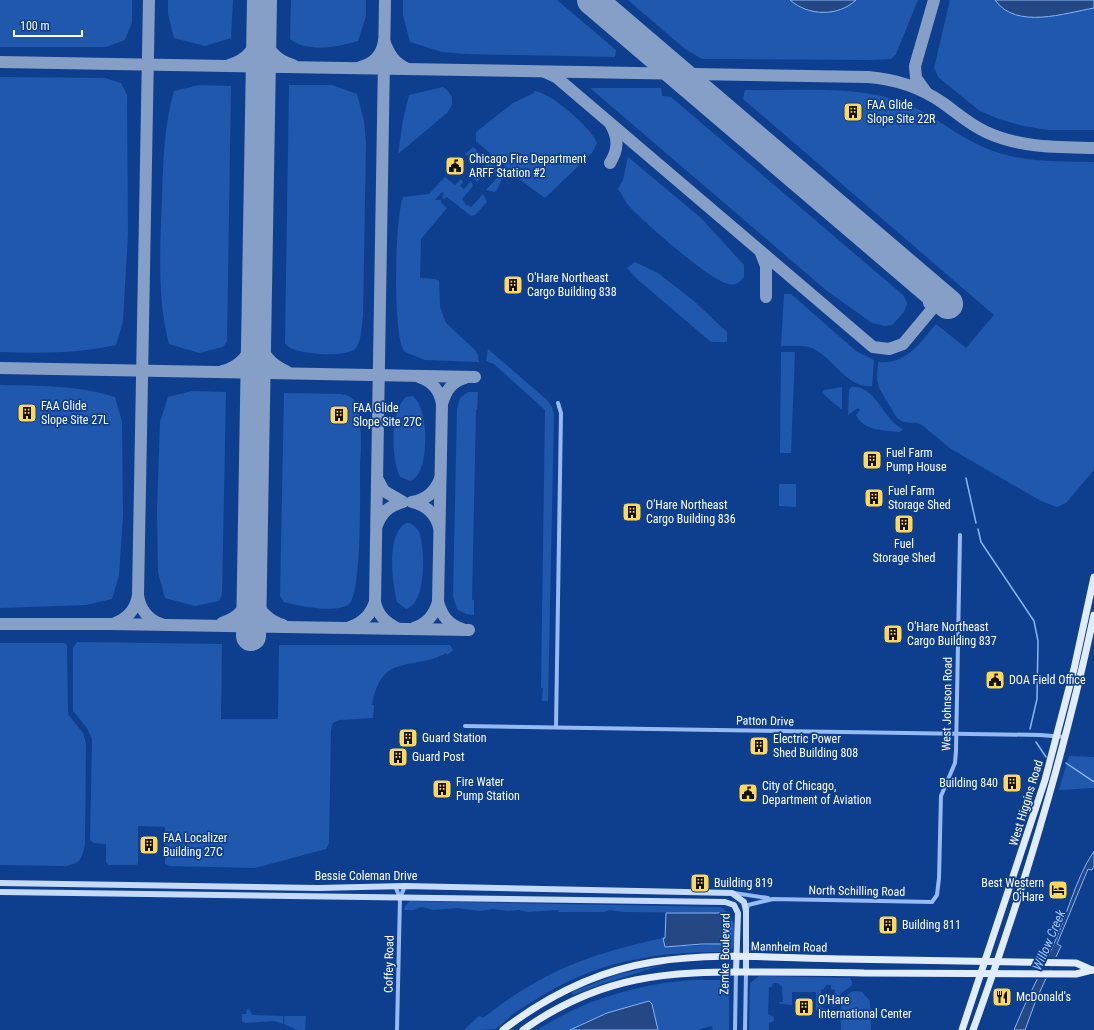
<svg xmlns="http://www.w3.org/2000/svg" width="1094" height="1030" viewBox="0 0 1094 1030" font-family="'Roboto Condensed',sans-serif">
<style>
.green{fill:#2058ae}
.water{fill:#244883;stroke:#87b5f7}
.pier{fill:#0e3f8e}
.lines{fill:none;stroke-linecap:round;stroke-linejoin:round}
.stream{stroke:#87b5f7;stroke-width:1.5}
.taxiway{stroke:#869fc6;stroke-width:12}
.runway{stroke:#869fc6;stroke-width:30}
.street{stroke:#96bbf3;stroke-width:4}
.secondary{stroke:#c5dafd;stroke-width:6}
.primary{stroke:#e2ecff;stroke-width:7}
.labels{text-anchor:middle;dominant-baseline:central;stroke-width:3.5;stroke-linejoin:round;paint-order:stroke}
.poi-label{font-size:12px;fill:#fff;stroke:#0e3f8e;text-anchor:start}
.street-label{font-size:12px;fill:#fff;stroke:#0e3f8e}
.water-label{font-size:13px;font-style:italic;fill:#a2c5fb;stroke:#0e3f8e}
</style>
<rect width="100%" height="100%" fill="#0e3f8e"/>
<!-- green -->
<g class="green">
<path d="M0,0h132v22l-7,18 -19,7h-106z"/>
<path d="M168,0h65l-2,38 -26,8 -31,-8 -6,-24z"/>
<path d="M291,0h75v16l-8,25c-20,6 -50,12 -68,-2z"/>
<path d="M403,0h154l59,50 -1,7 -149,-3 -24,-2 -32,-10 -7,-27z"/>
<path d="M628,0h290l-22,54 -5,5 -22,1 -167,-1 -17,-10z"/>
<path d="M950,0h144v130h-45l-26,-4 -24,-7 -19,-8 -41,-33 -5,-10z"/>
<path d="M0,77l105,1 16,5 6,12 1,139 -5,87 -7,24c-39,9 -77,8 -116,7z"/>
<path d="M199,85l32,1 -4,255 -4,6 -24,6 -30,-9c-12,-46 -9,-97 -7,-145 1,-36 2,-73 12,-108z"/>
<path d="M289,85h43l25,9 7,27 2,22 -3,173c-2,10 -1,26 -8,33 -10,9 -65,6 -70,-6z"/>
<path d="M443,87l4,3 5,7v8l-5,8 -49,41 5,-34 6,-25z"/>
<path d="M590,88h71l1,8 9,1 232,198 4,8 -3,9 -12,13 -7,1 -13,-3 -45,-32z"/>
<path d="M745,90c44,1 106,-4 148,9 34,10 57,33 88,47 36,17 74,15 113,16v308l-28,33 -9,4 -16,-6 -90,-52 -29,-24 -5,-2 -14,-1 -6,-4 -18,-30 -2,-9 1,-17c28,3 42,-19 58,-38l30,24 28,-33 -251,-216z"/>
<path d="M534,91c16,1 57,36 63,52l-5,10 -47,45 -22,-16 -47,-41v-9l37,-29 21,-10z"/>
<path d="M473,147l8,7 -6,9 -10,-9z"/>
<path d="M628,157l73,61 43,47v12c-4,5 -8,9 -15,7 -19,-3 -84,-61 -99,-77 -5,-5 -8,-13 -12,-18l5,-9z"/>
<path d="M486,158c16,5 20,22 9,34l-9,-2 12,-13 -9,-8 -11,12 -5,-2 13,-15 -4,-3z"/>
<path d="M445,177l10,8 6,-6 2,3 -3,4 4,3 7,-8 2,5 -11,13 5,7 1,-1 3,2 12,-13 4,8 -12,13 -4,1 -24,-19 -3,2 -2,-1 2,-5 -2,-1 -7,8h6v3l6,5 -26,31 -1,39 15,1 4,2 1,26 6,16 29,27 3,5 1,7 -54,-2 -20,-8c-13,-14 -10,-135 -2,-155l26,-3z"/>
<path d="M635,262l23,11 37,29 32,30v10h-16l-74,-63 -10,-11z"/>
<path d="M784,294h7l65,57 18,9 -2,26c-25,3 -39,-29 -60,-38 -8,-3 -21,-2 -31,-2z"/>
<path d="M488,349l59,51 5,7 2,8 -6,286h-6l1,-13h-2l4,-278 -51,-46 -8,-3z"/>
<path d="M781,352h14l-4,101h-11z"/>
<path d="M0,385c41,1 76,0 115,12l7,25 1,93 -4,60 -7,24 -26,6 -86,3z"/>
<path d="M842,387v23l-20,-17 2,-3z"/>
<path d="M851,387c25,-3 32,34 52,42l-3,3c-16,-2 -35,0 -44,-17l4,-5 -2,-2 -10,7 1,-25z"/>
<path d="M192,391l34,1 -4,203 -3,6 -24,5 -30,-8 -7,-26 -1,-62 3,-88 8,-25z"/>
<path d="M468,392h10l-1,18h-1l-4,190h2v15l-8,-1 -9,-5 -4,-13 4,-187 3,-11z"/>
<path d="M284,393l57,1c5,1 10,2 13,6 9,11 7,52 6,66 0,21 2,127 -11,138 -13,10 -50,2 -65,-2l-4,-6z"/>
<path d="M412,396c18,10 18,80 -2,85l-10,-4c-9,-18 -10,-67 6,-80z"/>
<path d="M779,484h17v23l-17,-1z"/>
<path d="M406,523h4c3,2 7,5 9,9 6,16 8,71 -13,77l-9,-7c-5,-19 -11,-68 9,-79z"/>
<path d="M77,642l145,2 -1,75h57l1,-74h171l3,5 -6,5 -1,-2c-34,19 -64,-2 -74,52h2l-1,13 -33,2 -7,3 -2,7 -2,113 -3,6 -71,19 -85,-2 -5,-2v-37l-27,-1v37l-2,2h-28l-2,-3v-18l-12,-1 -4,-3 2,-101 -5,-11 -14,-17v-63z"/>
<path d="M0,643h64l3,2 1,69 15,19 3,10 -1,101c-3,15 -4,19 -20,22l-65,-1z"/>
<path d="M1069,756l25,1v31l-35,2z"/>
<path d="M410,901l309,6c17,4 21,37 10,45 -55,-1 -110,5 -160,29 -19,9 -36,20 -53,31 -7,5 -14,13 -21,17 -7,1 -23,1 -31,1l15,-14 4,2c60,-47 106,-64 180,-80l2,9 65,-3 1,-23 -10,-8 -98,-1 -13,-2 -6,2h-45l-2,-2 -29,2 -9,-2 -12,1 -14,-2 -14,2 -21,-3 -25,2 -11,-3 -8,3h-10l1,-4z"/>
<path d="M666,964l-64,20 -29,11 -2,-3 48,-18z"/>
<path d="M759,976l91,2 2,4v3l-12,9 -3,11 -4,2 -2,-1 3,-2 1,-14 -4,-1v-4h-5l-2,4 -3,1v17l4,2 -1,4 -8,-3v-18h-24v13l-12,-1 -1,-2h4l-1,-15 -4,-4h-5l-1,4h-3l-1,27 6,3v4l-5,2v7h-20l1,-47z"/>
<path d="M692,980h35l2,14v36h-16l-1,-4 -16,4h-159c47,-30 100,-46 155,-50z"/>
<path d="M855,991l7,1 8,9 1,29h-30c0,-14 -4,-35 14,-39z"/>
<path d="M247,1009l3,1 1,4 2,1 30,1v8l-9,-3 -29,2 -3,-2v-7h4z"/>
<path d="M284,1016h22l-1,14h-8l-13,-6z"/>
</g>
<!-- water -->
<g class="water">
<path d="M790,0h66c-18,17 -48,16 -66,0z"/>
<path d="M995,0h99v8c-29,5 -78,22 -99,-8z"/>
<path d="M1094,851v15l-2,4 -4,-1 -31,75 4,2 -25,54 -11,30h-11c11,-28 25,-53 37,-80 16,-32 23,-69 43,-99z"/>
<path d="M666,913h55l10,8 -1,23h-28l-37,3 -2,-9h2z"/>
<path d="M649,1001l3,3 6,26h-88l37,-17z"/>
</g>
<!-- pier -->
<path class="pier" d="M1045,957h12l-11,22h-13z"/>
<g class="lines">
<!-- stream -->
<g class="stream">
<path d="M966,478l10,45"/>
<path d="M978,529l3,13 53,79 4,20 -1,58 -7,30"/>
<path d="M1036,742l10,15"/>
<path d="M1066,763l28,19"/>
</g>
<!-- taxiway -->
<g class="taxiway">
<path d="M385,0l-10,602c3,13 10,20 22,26"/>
<path d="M261,29c5,18 13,31 32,36"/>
<path d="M0,62l868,15c27,2 52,10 75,26 14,10 27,22 43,29 34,16 71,15 108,16"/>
<path d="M229,65c19,-5 27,-18 32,-36"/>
<path d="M360,67c13,-3 22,-12 24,-26 5,13 10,22 24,28"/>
<path d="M545,72l11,5 317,270 16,2 14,-5 30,-36 3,-9 -3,-8"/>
<path d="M926,92l-10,-14 -1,-12 19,-66"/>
<path d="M610,163c8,-13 9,-24 1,-38"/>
<path d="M761,253l5,13v31"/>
<path d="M922,281l6,12 1,10"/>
<path d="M0,368l475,9"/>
<path d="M222,371c19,-4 28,-18 34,-35 7,17 13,28 30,35"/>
<path d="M419,377c13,4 21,14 23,27 4,-13 9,-22 23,-26"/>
<path d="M377,525c5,-13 12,-19 26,-23l-19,-11 -7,-13"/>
<path d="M439,527c-4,-14 -13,-22 -27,-25 14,-2 23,-10 28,-23"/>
<path d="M138,595l11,-595"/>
<path d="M438,602l4,-198"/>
<path d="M115,623c13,-5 21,-14 23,-28 2,14 9,24 23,29"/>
<path d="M222,623c17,-6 23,-14 29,-30 7,15 15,27 32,32"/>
<path d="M0,624h110l359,6"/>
<path d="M350,627c13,-4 21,-13 25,-25"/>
<path d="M414,628c14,-5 20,-13 24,-26 4,14 10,22 24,27"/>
</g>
<!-- runway -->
<g class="runway">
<path d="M592,0l356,304"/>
<path d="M251,636l11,-636"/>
</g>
<!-- street -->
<g class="street">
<path d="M465,726l575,9 25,2"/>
<path d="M556,727l5,-314 -3,-10"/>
<path d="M395,886l5,12"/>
<path d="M734,893l34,5"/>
<path d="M747,909l1,-4 25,-6 159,3 5,-7 2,-17 2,-82 14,-33 1,-12 4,-216"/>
<path d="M397,1030l3,-132 5,-12"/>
<path d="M735,1030l1,-59"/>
<path d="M745,1030l1,-58"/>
</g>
<!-- secondary -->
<g class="secondary">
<path d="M0,883l318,5 87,-2 327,7 12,9 2,9v61"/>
<path d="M0,892l725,10 9,3 4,8 -2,58"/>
</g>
<!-- primary -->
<g class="primary">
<path d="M503,1030c44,-34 94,-59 150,-68 61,-10 125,-4 187,-3 79,1 158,3 236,4l16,7"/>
<path d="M523,1030c78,-55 144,-59 235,-58 36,0 71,0 106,1 71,1 141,0 212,1l16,-4"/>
<path d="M962,1030l83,-250 29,-111 20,-92"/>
<path d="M973,1030c49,-135 91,-274 121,-415"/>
</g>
</g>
<!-- icons -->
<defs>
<g id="building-square" transform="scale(1)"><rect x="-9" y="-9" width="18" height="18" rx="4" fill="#ffd858" stroke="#0e3f8e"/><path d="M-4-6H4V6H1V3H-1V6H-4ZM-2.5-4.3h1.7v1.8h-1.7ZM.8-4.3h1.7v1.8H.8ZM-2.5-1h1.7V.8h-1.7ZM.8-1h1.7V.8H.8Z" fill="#111"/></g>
<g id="civic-square" transform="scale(1)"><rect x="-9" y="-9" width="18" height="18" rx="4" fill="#ffd858" stroke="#0e3f8e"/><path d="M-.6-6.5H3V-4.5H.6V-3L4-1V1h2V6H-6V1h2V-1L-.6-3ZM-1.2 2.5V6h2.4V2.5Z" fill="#111"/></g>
<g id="hotel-square" transform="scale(1)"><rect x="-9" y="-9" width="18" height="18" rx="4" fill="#ffd858" stroke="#0e3f8e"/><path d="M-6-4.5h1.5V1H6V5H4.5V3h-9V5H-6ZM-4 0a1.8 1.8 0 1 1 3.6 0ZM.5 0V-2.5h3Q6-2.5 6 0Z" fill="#111"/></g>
<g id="restaurant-square" transform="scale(1)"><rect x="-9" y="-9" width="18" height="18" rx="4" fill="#ffd858" stroke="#0e3f8e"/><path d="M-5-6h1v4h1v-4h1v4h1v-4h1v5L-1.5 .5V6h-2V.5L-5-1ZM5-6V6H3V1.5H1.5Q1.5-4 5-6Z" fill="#111"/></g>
</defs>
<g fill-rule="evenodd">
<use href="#building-square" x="853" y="112"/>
<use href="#civic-square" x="455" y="166"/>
<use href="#building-square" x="513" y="285"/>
<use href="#building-square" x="27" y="413"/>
<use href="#building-square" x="339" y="415"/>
<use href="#building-square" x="872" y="460"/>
<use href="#building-square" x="874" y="498"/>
<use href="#building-square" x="632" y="512"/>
<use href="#building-square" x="904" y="524"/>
<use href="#building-square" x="893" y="634"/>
<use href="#civic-square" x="995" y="680"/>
<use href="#building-square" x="408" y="738"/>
<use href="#building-square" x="759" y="746"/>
<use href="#building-square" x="398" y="757"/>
<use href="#building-square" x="1012" y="783"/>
<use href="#building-square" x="442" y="789"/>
<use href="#civic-square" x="748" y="793"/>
<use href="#building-square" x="149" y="845"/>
<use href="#building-square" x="700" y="883"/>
<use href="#hotel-square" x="1058" y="890"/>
<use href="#building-square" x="888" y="925"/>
<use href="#restaurant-square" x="1002" y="997"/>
<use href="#building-square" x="804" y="1007"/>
</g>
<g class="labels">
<!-- poi labels -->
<g class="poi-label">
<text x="867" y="105">FAA Glide<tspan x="867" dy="14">Slope Site 22R</tspan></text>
<text x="469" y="159">Chicago Fire Department<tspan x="469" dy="14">ARFF Station #2</tspan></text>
<text x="527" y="278">O'Hare Northeast<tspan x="527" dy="14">Cargo Building 838</tspan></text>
<text x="41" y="406">FAA Glide<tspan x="41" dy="14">Slope Site 27L</tspan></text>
<text x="353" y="408">FAA Glide<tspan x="353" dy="14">Slope Site 27C</tspan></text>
<text x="886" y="453">Fuel Farm<tspan x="886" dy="14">Pump House</tspan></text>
<text x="888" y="491">Fuel Farm<tspan x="888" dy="14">Storage Shed</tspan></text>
<text x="646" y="505">O'Hare Northeast<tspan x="646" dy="14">Cargo Building 836</tspan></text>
<text x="904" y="544" text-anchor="middle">Fuel<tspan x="904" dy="14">Storage Shed</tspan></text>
<text x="907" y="627">O'Hare Northeast<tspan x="907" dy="14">Cargo Building 837</tspan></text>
<text x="1009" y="680">DOA Field Office</text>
<text x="422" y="738">Guard Station</text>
<text x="773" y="739">Electric Power<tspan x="773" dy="14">Shed Building 808</tspan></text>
<text x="412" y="757">Guard Post</text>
<text x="456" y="782">Fire Water<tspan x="456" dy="14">Pump Station</tspan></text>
<text x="998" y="783" text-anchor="end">Building 840</text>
<text x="762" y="786">City of Chicago,<tspan x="762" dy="14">Department of Aviation</tspan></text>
<text x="163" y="838">FAA Localizer<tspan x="163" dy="14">Building 27C</tspan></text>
<text x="714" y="883">Building 819</text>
<text x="1044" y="883" text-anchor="end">Best Western<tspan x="1044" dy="14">O'Hare</tspan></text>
<text x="902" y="925">Building 811</text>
<text x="1016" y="997">McDonald's</text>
<text x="818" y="1000">O'Hare<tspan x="818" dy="14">International Center</tspan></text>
</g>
<!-- street labels -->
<g class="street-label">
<text transform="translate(947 704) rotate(-89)">West Johnson Road</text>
<text transform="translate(765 721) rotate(1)">Patton Drive</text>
<text transform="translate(1026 803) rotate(-73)">West Higgins Road</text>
<text x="366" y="876">Bessie Coleman Drive</text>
<text transform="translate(857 891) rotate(1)">North Schilling Road</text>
<text transform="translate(789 947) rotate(1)">Mannheim Road</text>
<text transform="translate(725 954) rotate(-89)">Zemke Boulevard</text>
<text transform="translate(389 964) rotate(-89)">Coffey Road</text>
</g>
<!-- water labels -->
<g class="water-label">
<text transform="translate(1049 940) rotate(-67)">Willow Creek</text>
</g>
</g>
<!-- scale -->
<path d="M14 30v6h68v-6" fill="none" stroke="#ffffff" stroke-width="2"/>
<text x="20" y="30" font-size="12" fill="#ffffff" stroke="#0e3f8e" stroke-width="3" paint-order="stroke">100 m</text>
</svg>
